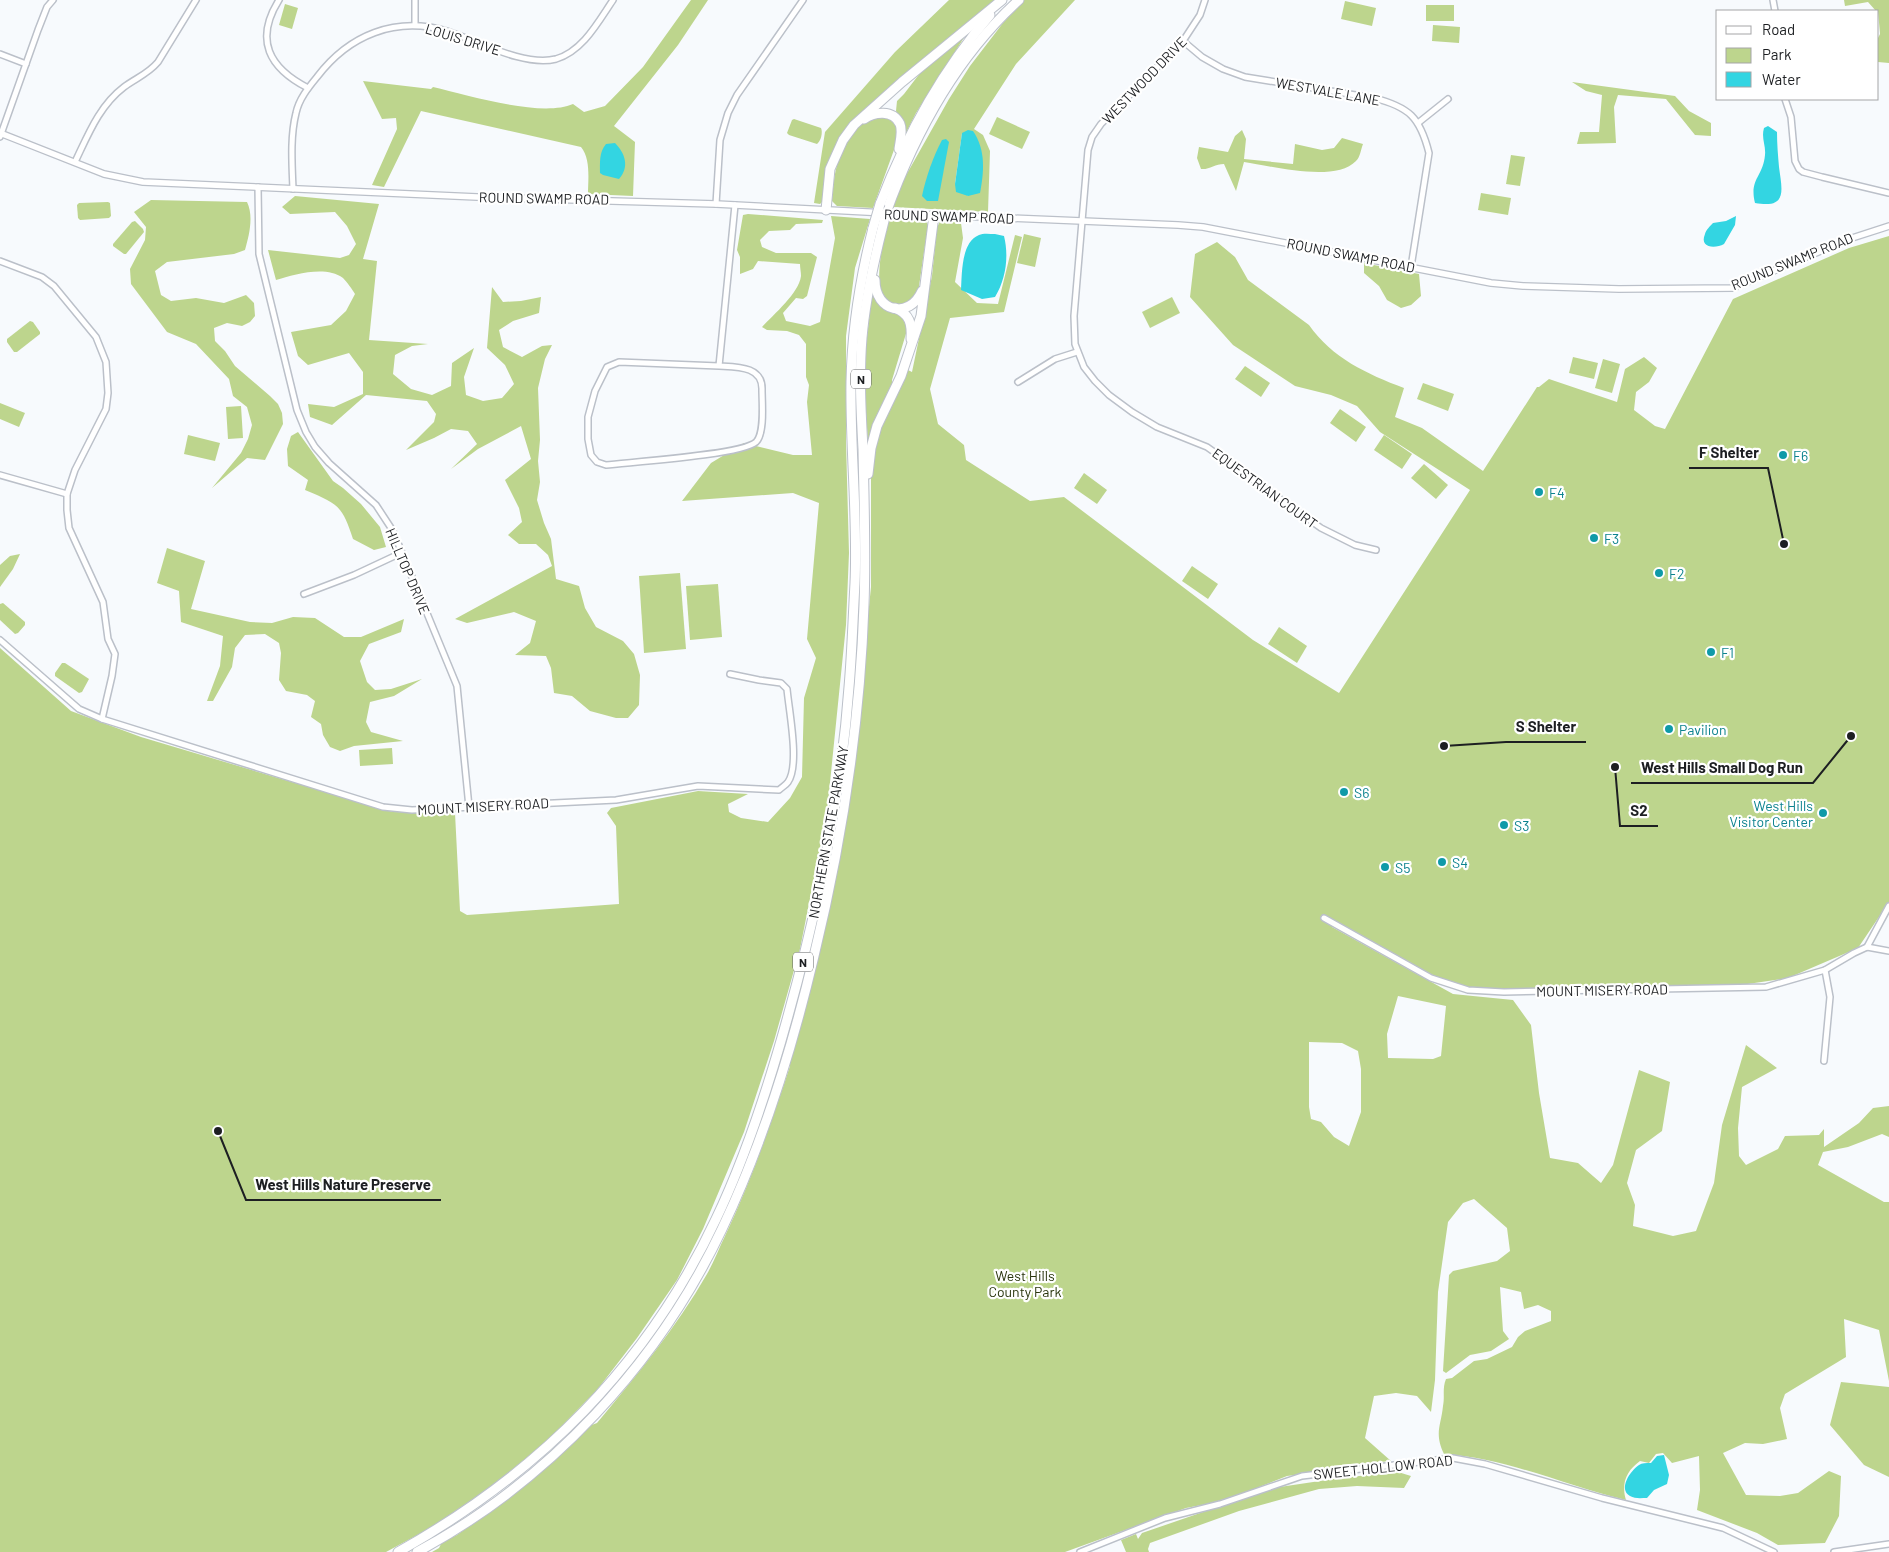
<svg xmlns="http://www.w3.org/2000/svg" width="1889" height="1552" viewBox="0 0 1889 1552" font-family="Barlow,sans-serif">
<style>
.green{fill:#bdd58d;fill-rule:evenodd}
.water{fill:#33d5e2}
.lines{fill:none;stroke-linecap:round;stroke-linejoin:round}
.minor-casing{stroke:#bbc0c9;stroke-width:8}
.tertiary-casing{stroke:#bbc0c9;stroke-width:8}
.motorway-casing{stroke:#bbc0c9;stroke-width:11}
.minor{stroke:#fff;stroke-width:5}
.tertiary{stroke:#fff;stroke-width:5.5}
.motorway{stroke:#fff;stroke-width:9}
.motorway-bridge-casing{stroke:#bbc0c9;stroke-width:11;stroke-linecap:butt}
.motorway-bridge{stroke:#fff;stroke-width:9}
.culture-dot{fill:#0f9aa8;stroke:#fff;stroke-width:2}
.labels{text-anchor:middle;dominant-baseline:central;stroke-width:4.5;stroke-linejoin:round;paint-order:stroke}
.shield{fill:#fff;stroke:#616264;stroke-width:1}
.shield-label{font-size:12px;font-weight:bold;fill:#1d1f22}
.street-label{font-size:14px;fill:#1d1f22;stroke:#fff}
.culture-label{font-size:14px;fill:#0d838f;stroke:#fff;text-anchor:start}
.park-label{font-size:14px;fill:#29350d;stroke:#fff}
.leader{fill:none;stroke:#1d1f22;stroke-width:2}
.callout-dot{fill:#1d1f22;stroke:#fff;stroke-width:2}
.callout-label{font-size:15px;text-anchor:middle;font-weight:bold;fill:#1d1f22;stroke:#fff;stroke-width:4.5;stroke-linejoin:round;paint-order:stroke}
</style>
<rect width="100%" height="100%" fill="#f7fafd"/>
<!-- green -->
<g class="green">
<path d="M691,0h17l-30,45 -64,81 21,16 -2,54 -45,-2c0,-14 3,-35 -7,-47l-160,-36 -37,76 -12,-2 25,-56 -1,-11 -14,1 -19,-38 68,8 2,-2c35,8 108,31 140,17l11,8 21,-6 38,-39z"/>
<path d="M949,0h45l-151,137 -20,64 -3,3 -6,-1 11,-71 70,-80z"/>
<path d="M1024,0h51l-59,64 -42,65 9,6 7,16 -2,61 -95,-5 7,-21 49,-87 21,-33 33,-43zM962,133l6,63 -13,-12z"/>
<path d="M1844,0h45v63l-11,-1v-24l2,-4 -2,-23h-2l-8,-9 -23,4z"/>
<path d="M1345,1l31,7 -4,18 -31,-7z"/>
<path d="M285,4l13,4 -6,21 -13,-4z"/>
<rect x="1426" y="5" width="28" height="16"/>
<path d="M1433,25l27,2 -1,16 -27,-2z"/>
<path d="M967,33l-51,80 -11,22 -9,-24 1,-10 7,-7 23,-30z"/>
<path d="M1572,82l103,14 14,15 22,12v13l-16,-1 -29,-36 -48,-4 -4,12 2,36 -39,1 3,-12h19l3,-37 -16,-4z"/>
<path d="M877,116c13,2 19,5 22,20l-26,72 -36,-2 -5,-5c1,-13 2,-27 6,-39 5,-18 20,-41 39,-46z"/>
<path d="M997,117l33,15 -8,17 -33,-15z"/>
<path d="M794,119l27,9c2,4 0,13 -4,16l-28,-9 -2,-2 5,-13z"/>
<path d="M1242,130l4,9 -2,20 49,5 2,-20 27,6 12,-2 8,-10 21,6c-2,5 -3,14 -7,17 -21,22 -84,5 -112,1l-8,29 -12,-27c-9,0 -15,6 -23,5l-4,-11 2,-11 29,5 7,-16z"/>
<path d="M1511,155l14,2 -5,29 -14,-2z"/>
<path d="M1481,193l30,5 -3,17 -30,-5z"/>
<path d="M295,196l84,8 -16,55 14,2 -8,79 59,4 -16,2 -17,9 -2,19 18,15 21,6 19,-9 1,-23 22,-15 -10,29 2,18 17,6 19,-3 12,-14 -9,-19 -18,-17 5,-61 11,15 18,-1 20,-4 -2,16 -26,8 -14,9 4,17 19,10 20,-11 10,-1 -7,14 -7,29 2,52 -2,21 2,21 -3,18 7,23 7,16 5,40 23,7 6,22 11,19 27,14 11,13 6,21 -1,30 -11,13h-12l-26,-7 -18,-15 -18,-3 -3,-25 -5,-12 -31,-1 15,-12 6,-22 -22,-9 -47,11 -12,-4 97,-53 -4,-11 -12,-11h-17l-11,-9 14,-13 -3,-14 -14,-28 26,-21 -10,-33 -43,23 -27,20 26,-25 -9,-13 -17,-2 -17,9 -28,12 28,-28 2,-8 -9,-13 -61,-6 -34,30 -22,-8 -2,-13 26,3 29,-13v-22l-14,-19 -41,12 -10,-9 -7,-24 40,-7 15,-14 9,-17c-3,-5 -8,-12 -12,-16 -18,-13 -49,-3 -67,2l-8,-30 72,8 9,-3 7,-11 -9,-18 -12,-14 -45,2 -8,-7z"/>
<path d="M151,200l96,2c7,14 2,34 -2,48l-11,4 -67,8 -12,9 6,24 10,6 25,-3 28,5 22,-8 8,8 1,13 -5,6 -8,4 -15,-3 -13,5 1,13 10,10 10,15 35,30 8,8 4,9 1,11 -18,36 -18,-2 -35,30 29,-35 7,-14 4,-14 -5,-18 -14,-11 -4,-17 -33,-35 -29,-12 -36,-48 -1,-15 15,-29 1,-13 -12,-15z"/>
<path d="M108,202l2,1 1,13 -2,2 -29,2 -2,-2 -1,-13 2,-2z"/>
<path d="M748,214l75,6 -1,3 -26,1 -6,6 -21,1 -9,9 2,7 14,6h35l6,4 -10,39 -4,3 -7,-1 -13,15 3,8 24,5 10,-4 15,-84 -4,-22 39,3 -15,49 -9,68v106l3,111 -3,72 -19,187 -27,137 -26,92 -30,91 -41,97 -26,51 -40,58 -40,52 -49,50 -52,43 -62,43 -48,26h-386v-904l71,63 70,26 252,75 62,1 5,98 7,4 152,-11 -3,-78 -9,-13 4,-5 87,-17 50,3 -20,10 1,8 12,6 27,4 22,-24 12,-21 2,-79 12,-40 -9,-19 12,-136 -26,-10 -111,8 29,-38 33,-20 49,12h19l-5,-53 2,-17 -3,-8v-33l-7,-9 -12,-4 -20,-1 -5,-3c12,-13 37,-34 39,-51 0,-4 -1,-8 -1,-12l-42,-3 -5,8 -13,5v-17l-3,-7 6,-35z"/>
<path d="M890,217l32,2 4,2 2,4 -10,68 -6,9 -13,5 -18,-9c-5,-28 1,-54 9,-81z"/>
<path d="M941,220l20,3 2,15 -8,44 22,21 21,1 17,-69 7,2 -18,75 -54,6 -20,71 8,35 26,21 2,15 64,41 34,-4 189,143 86,53 131,-203 -90,-58 -23,-26 -26,-11 -36,-9 -62,-41 -43,-48 5,-43 22,-12 18,15 13,23 61,45c23,33 58,49 95,63l-9,29 27,11 61,43 54,-84h2l10,-8 68,23 8,-33 19,-12 13,11 -8,14 -13,10 -2,18 21,16 10,3 68,-130 116,-51 40,-12v666l-31,46 -70,30 -54,8 -229,4 -37,-3 -18,-4 -30,-14 -73,-41 -10,-2 -5,1 121,67 60,6 18,25 8,68 11,65 28,5 23,20 12,-18 26,-95 31,12 -8,49 -26,19 -9,33 8,22 -2,21 40,10 23,-5 18,-48 8,-58 24,-80 31,23 -35,19 -4,41 1,28 7,9 32,-16 7,-13 34,-1 5,-6v18l35,-24 14,-15 16,-2v31l-7,-3 -34,13 -25,5 -5,13 66,37h5v179l-10,-51 -35,-11 2,38 -61,37 -5,14 7,31 -24,5 -18,-1 -22,10 23,42 34,1 18,-3 31,-22 12,5 -2,40 -14,27 -47,2 -21,-12 -60,-23 3,-20 -1,-34 -27,7 -9,-10 -7,1 -7,9 -9,-2c-14,10 -19,23 -14,39 -60,-14 -119,-42 -182,-46 -10,-21 -3,-28 -1,-48 2,-10 -1,-17 3,-27l6,-1 22,-17 13,-2 25,-12 6,-10 7,-6 26,-10v-10l-13,-6 -14,4 -3,-17 -21,-5 3,44 6,8 -18,12 -21,4 -24,18 -3,-2 6,-96 4,-4 44,-10 13,-10 -3,-23 -33,-29 -11,4 -15,19 -10,70 -3,88 -4,32 -14,-16 -21,-3 -22,3 -9,42 26,23 -44,4v3l-60,8 -38,15 -37,12 -26,5 -121,44h-633l7,-4 3,-6 15,-7 37,-27 38,-29 57,-53 8,-3c40,-48 79,-95 110,-149 7,-12 12,-26 18,-38 26,-55 46,-112 65,-170l-1,-6 43,-167 30,-217 9,-89v-122l3,-22 32,-74 6,3 20,-96 5,-49zM1398,996l48,10 -5,50 -8,3 -45,-1 -1,-24zM1309,1042l33,1 16,8 3,18v43l-12,34 -15,-9 -13,-15 -10,-3 -2,-12z"/>
<path d="M135,221l8,8 1,3 -18,22h-2l-11,-8v-2l19,-22z"/>
<path d="M1024,234l17,4 -6,29 -18,-4z"/>
<path d="M1364,263l55,11 2,22 -10,9 -10,3 -14,-8 -8,-14 -15,-13z"/>
<path d="M872,294l31,22 5,11 -16,53v9l-24,54 -3,-46v-43z"/>
<path d="M1172,297l8,16 -30,15 -8,-16z"/>
<path d="M30,321l3,1 7,10v2l-23,18h-3l-7,-10v-3z"/>
<path d="M1573,357l25,6 -4,16 -25,-6z"/>
<path d="M1603,359l17,5 -8,29 -17,-5z"/>
<path d="M1245,366l25,17 -9,14 -26,-18z"/>
<path d="M1423,383l31,11 -6,17 -31,-12z"/>
<path d="M0,403l25,10 -6,14 -19,-8z"/>
<path d="M241,406l2,32 -15,1 -2,-32z"/>
<path d="M1340,409l26,18 -10,15 -26,-19z"/>
<path d="M298,432l35,49 10,7 18,16 19,23 6,20 -12,3 -21,-11c-11,-34 -15,-35 -48,-49l3,-10 -20,-14 -1,-17 4,-13z"/>
<path d="M188,435l32,8 -5,18 -31,-7z"/>
<path d="M1384,435l28,19 -10,15 -28,-19z"/>
<path d="M1424,464l24,21 -12,14 -25,-21z"/>
<path d="M1084,473l23,17 -10,14 -23,-16z"/>
<path d="M167,548l38,13 -14,48 59,13 22,1 21,-6 22,1 29,19h17l43,-18 -3,13 -32,12 -9,17 7,21 8,8 16,-1 31,-10 -28,17 -24,6 -4,20 5,10 32,9 -49,5 -14,5 -10,-4 -7,-12 -2,-11 -10,-7 4,-16 -8,-6 -21,-4 -7,-11 2,-27 -2,-10 -14,-9 -20,1 -10,13 -3,19 -19,34h-6l13,-35 3,-30 -42,-14 -2,-31 -22,-8z"/>
<path d="M20,554l-7,15 -13,18v-22l10,-9z"/>
<path d="M1192,566l26,18 -10,15 -26,-18z"/>
<path d="M680,573l6,76 -42,4 -5,-77z"/>
<path d="M718,584l4,53 -32,3 -4,-54z"/>
<path d="M3,603l22,19v3l-7,8 -3,1 -15,-14v-16z"/>
<path d="M1279,627l28,19 -10,17 -29,-19z"/>
<path d="M65,663l24,16 -7,13 -3,1 -24,-17v-3l7,-10z"/>
<path d="M392,748l1,16 -33,2 -1,-16z"/>
<path d="M1841,1382l48,5v90l-25,-12 -34,-40z"/>
<path d="M1398,1472l13,4 -7,12 -47,-2 -38,3 -80,22 -89,32 -2,6 1,3h-23l-5,-12 15,-6 2,5 4,-6 131,-45 67,-10z"/>
</g>
<!-- water -->
<g class="water">
<path d="M1768,126l9,6c0,12 1,24 2,35 3,23 9,42 -24,36 -6,-24 8,-26 10,-48 1,-10 -4,-17 -1,-27z"/>
<path d="M968,130l5,1c13,19 11,41 7,62l-12,3 -12,-4 -1,-8 7,-51z"/>
<path d="M946,139l3,3 -11,59h-11l-5,-5c4,-19 11,-39 20,-56z"/>
<path d="M615,143c10,10 15,24 4,36l-16,-4 -3,-2c0,-10 -1,-21 6,-29z"/>
<path d="M1736,216l-1,9 -11,19c-9,5 -25,4 -19,-10 1,-4 5,-8 8,-11l13,-2z"/>
<path d="M995,234l9,2c5,20 2,43 -9,61l-13,2 -21,-9c1,-16 0,-48 18,-55 4,-2 11,-1 16,-1z"/>
<path d="M1664,1455l5,20 -2,9 -13,6 -7,8c-6,0 -12,1 -17,-2 -12,-7 0,-25 9,-31 3,-2 7,-2 12,-2l6,-7z"/>
</g>
<g class="lines">
<!-- minor casing -->
<g class="minor-casing">
<g id="minor">
<path d="M279,0c-25,40 -10,68 29,88"/>
<path d="M1205,0l-5,15 -17,26 -82,83 -9,13 -4,13 -14,166 1,28 9,23 11,14 14,14 23,17 25,15 50,20 114,81 34,17 21,5"/>
<path d="M1773,0l2,11"/>
<path d="M415,25v-25"/>
<path d="M1183,41l19,16 21,12 22,8 129,21c35,9 46,19 55,55l-18,114"/>
<path d="M0,54l26,10"/>
<path d="M1785,99l6,18 4,44 4,8 4,3 19,5 67,16"/>
<path d="M1418,123l30,-24"/>
<path d="M0,137l38,-107 9,-23 6,-7"/>
<path d="M75,162c13,-27 24,-56 49,-75 12,-9 24,-13 34,-25l38,-62"/>
<path d="M258,187l1,67 38,156 9,22 9,15 14,16 47,42 17,26 64,155 12,121"/>
<path d="M293,189c-1,-25 -3,-52 3,-76 3,-14 12,-25 21,-36 32,-42 78,-61 130,-46 31,10 77,36 109,28 27,-8 42,-37 57,-59"/>
<path d="M716,204l4,-64 8,-27 9,-18 66,-95"/>
<path d="M0,261l42,16 12,9 42,51 10,25 2,31 -2,16 -31,61 -8,24v16l2,18 34,74 5,37 7,15 -3,22 -10,43"/>
<path d="M719,366l-100,-4 -12,5 -12,24 -7,26v22l3,16 6,7 9,3c25,-3 136,-10 150,-23 9,-9 6,-39 6,-52 1,-24 -25,-23 -43,-24l16,-161"/>
<path d="M1018,382l37,-23 22,-7"/>
<path d="M0,475l67,19"/>
<path d="M304,594l50,-19 47,-22"/>
<path d="M0,640l79,69 23,10 281,88 29,3 204,-10 82,-14 81,4c3,-3 7,-5 9,-8 12,-17 1,-71 -1,-93l-6,-6 -22,-3 -29,-6"/>
<path d="M1324,918l107,60 37,12 36,2 262,-5 59,-17 29,-17 13,-6 22,4"/>
<path d="M1867,947l22,-41"/>
<path d="M1824,1061l6,-64 -5,-27"/>
<path d="M1080,1552l85,-34 55,-14 82,-28 151,-18 32,6 117,34 121,30 51,24"/>
<path d="M1834,1552l55,-8"/>
</g>
</g>
<!-- tertiary casing -->
<g class="tertiary-casing">
<path id="tertiary" d="M0,133l104,41 39,8 334,15 239,7 170,9 292,12 25,2 288,56 32,3 96,3 114,-1 116,-49 40,-13"/>
</g>
<!-- motorway casing -->
<g class="motorway-casing">
<g id="motorway">
<path d="M864,119c10,-7 29,-10 36,5 3,7 0,17 -1,25"/>
<path d="M880,204c27,-70 61,-132 110,-189"/>
<path d="M826,210l4,-41 13,-29 11,-15 48,-43 100,-82"/>
<path d="M886,213c28,-78 71,-157 133,-213"/>
<path d="M875,280c0,32 34,40 47,11"/>
<path d="M895,308c15,6 17,16 16,31"/>
<path d="M868,474l3,-26 6,-22 24,-50 20,-60 13,-101"/>
<path d="M398,1552c141,-79 249,-186 318,-333 31,-65 53,-134 72,-203 30,-108 53,-217 61,-329 3,-34 4,-69 6,-104 3,-67 -5,-134 -4,-201 1,-53 9,-103 22,-154"/>
<path d="M417,1552c132,-71 241,-188 305,-323 41,-86 70,-180 92,-273 28,-115 46,-233 50,-351 2,-52 0,-104 -1,-156 -2,-37 -4,-74 -1,-111 3,-37 11,-73 20,-109"/>
</g>
</g>
<!-- minor -->
<use href="#minor" class="minor"/>
<!-- tertiary -->
<use href="#tertiary" class="tertiary"/>
<!-- motorway -->
<use href="#motorway" class="motorway"/>
<!-- motorway-bridge casing -->
<g class="motorway-bridge-casing">
<g id="motorway-bridge">
<path d="M873,228l7,-24"/>
<path d="M882,229l4,-16"/>
</g>
</g>
<!-- motorway-bridge -->
<use href="#motorway-bridge" class="motorway-bridge"/>
</g>
<!-- markers -->
<g class="culture-dot">
<circle cx="1783" cy="455" r="5"/>
<circle cx="1539" cy="492" r="5"/>
<circle cx="1594" cy="538" r="5"/>
<circle cx="1659" cy="573" r="5"/>
<circle cx="1711" cy="652" r="5"/>
<circle cx="1669" cy="729" r="5"/>
<circle cx="1344" cy="792" r="5"/>
<circle cx="1823" cy="813" r="5"/>
<circle cx="1504" cy="825" r="5"/>
<circle cx="1442" cy="862" r="5"/>
<circle cx="1385" cy="867" r="5"/>
</g>
<g class="labels">
<!-- shield labels -->
<g class="shield">
<rect x="851" y="369.5" width="20" height="19" rx="4"/>
<rect x="793" y="952.5" width="20" height="19" rx="4"/>
</g>
<g class="shield-label">
<text x="861" y="379">N</text>
<text x="803" y="962">N</text>
</g>
<!-- street labels -->
<g class="street-label">
<text transform="translate(463 39) rotate(17)">LOUIS DRIVE</text>
<text transform="translate(1144 80) rotate(-46)">WESTWOOD DRIVE</text>
<text transform="translate(1328 91) rotate(10)">WESTVALE LANE</text>
<text transform="translate(544 198) rotate(1)">ROUND SWAMP ROAD</text>
<text transform="translate(949 216) rotate(2)">ROUND SWAMP ROAD</text>
<text transform="translate(1351 255) rotate(11)">ROUND SWAMP ROAD</text>
<text transform="translate(1792 261) rotate(-22)">ROUND SWAMP ROAD</text>
<text transform="translate(1265 488) rotate(36)">EQUESTRIAN COURT</text>
<text transform="translate(408 571) rotate(67)">HILLTOP DRIVE</text>
<text transform="translate(483 806) rotate(-3)">MOUNT MISERY ROAD</text>
<text transform="translate(828 832) rotate(-80)">NORTHERN STATE PARKWAY</text>
<text transform="translate(1602 990) rotate(-1)">MOUNT MISERY ROAD</text>
<text transform="translate(1383 1467) rotate(-6)">SWEET HOLLOW ROAD</text>
</g>
<!-- culture labels -->
<g class="culture-label">
<text x="1793" y="455">F6</text>
<text x="1549" y="492">F4</text>
<text x="1604" y="538">F3</text>
<text x="1669" y="573">F2</text>
<text x="1721" y="652">F1</text>
<text x="1679" y="729">Pavilion</text>
<text x="1354" y="792">S6</text>
<text x="1813" y="805" text-anchor="end">West Hills<tspan x="1813" dy="16">Visitor Center</tspan></text>
<text x="1514" y="825">S3</text>
<text x="1452" y="862">S4</text>
<text x="1395" y="867">S5</text>
</g>
<!-- park labels -->
<g class="park-label">
<text x="1025" y="1275">West Hills<tspan x="1025" dy="16">County Park</tspan></text>
</g>
</g>
<!-- callouts -->
<path class="leader" d="M1784 544L1768 468H1689M1444 746L1506 742H1586M1851 736L1813 783H1631M1615 767L1620 826H1658M218 1131L246 1200H441"/>
<g class="callout-dot">
<circle cx="1784" cy="544" r="5"/>
<circle cx="1444" cy="746" r="5"/>
<circle cx="1851" cy="736" r="5"/>
<circle cx="1615" cy="767" r="5"/>
<circle cx="218" cy="1131" r="5"/>
</g>
<g class="callout-label">
<text x="1729" y="458">F Shelter</text>
<text x="1546" y="732">S Shelter</text>
<text x="1722" y="773">West Hills Small Dog Run</text>
<text x="1639" y="816">S2</text>
<text x="343" y="1190">West Hills Nature Preserve</text>
</g>
<!-- legend -->
<rect x="1716" y="10" width="162" height="90" fill="#ffffff" stroke="#a5a5a7"/>
<rect x="1726" y="26" width="25" height="8" fill="#ffffff" stroke="#a5a5a7"/>
<text x="1762" y="35" font-size="15" fill="#1d1f22">Road</text>
<rect x="1726" y="48" width="25" height="15" fill="#bdd58d" stroke="#a5a5a7"/>
<text x="1762" y="60" font-size="15" fill="#1d1f22">Park</text>
<rect x="1726" y="72" width="25" height="15" fill="#33d5e2" stroke="#a5a5a7"/>
<text x="1762" y="85" font-size="15" fill="#1d1f22">Water</text>
</svg>
